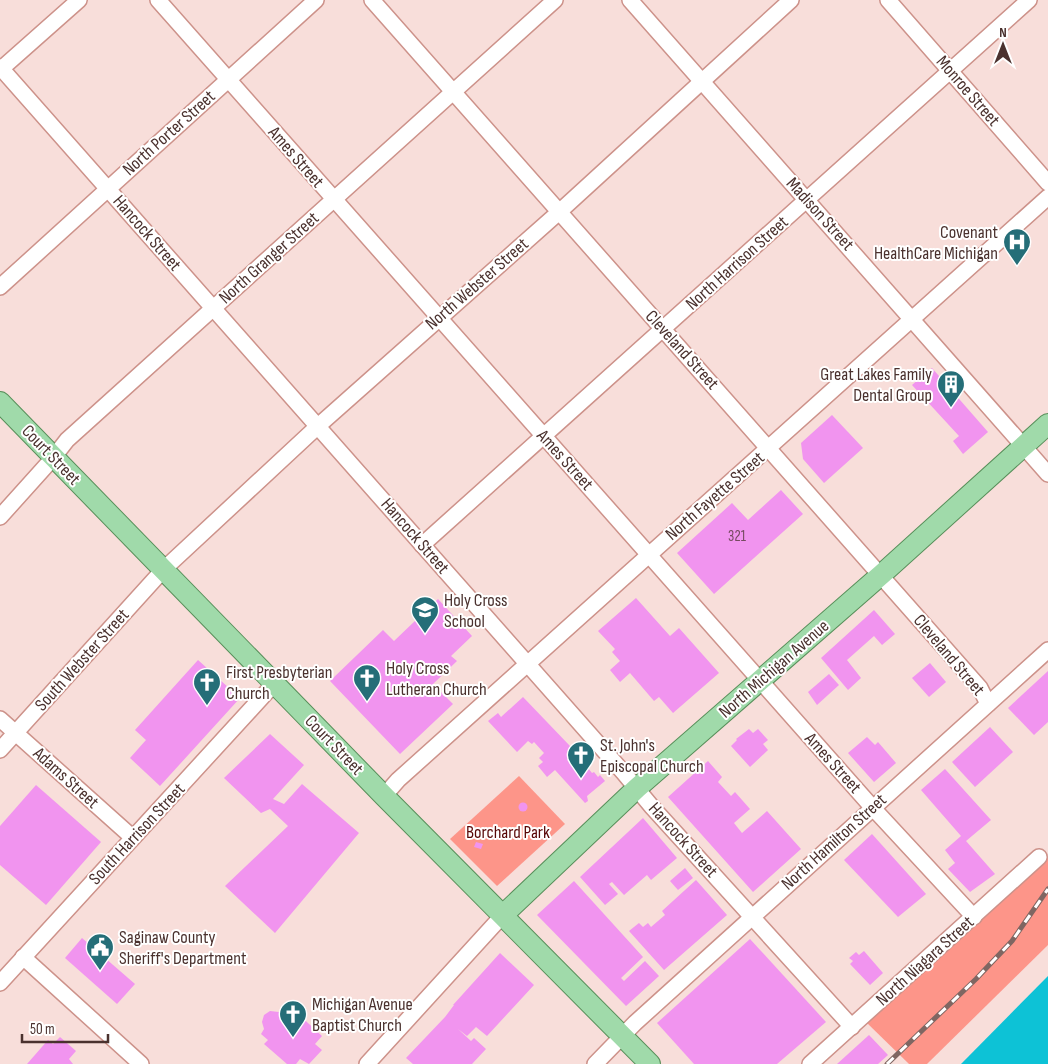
<svg xmlns="http://www.w3.org/2000/svg" width="1048" height="1064" viewBox="0 0 1048 1064" font-family="'Sofia Sans Condensed',sans-serif">
<style>
.green{fill:#fd9589}
.water{fill:#0dc2d6}
.building{fill:#f194ef}
.lines{fill:none;stroke-linecap:round;stroke-linejoin:round}
.minor-casing{stroke:#cd928a;stroke-width:18}
.major-casing{stroke:#588f5a;stroke-width:22}
.minor{stroke:#fff;stroke-width:15}
.major{stroke:#a0daaa;stroke-width:20}
.rail-casing{stroke:#7f6662;stroke-width:5}
.rail{stroke:#fff;stroke-width:3;stroke-dasharray:9;stroke-linecap:butt}
.labels{text-anchor:middle;dominant-baseline:central;stroke-width:4;stroke-linejoin:round;paint-order:stroke}
.number-label{font-size:15px;fill:#744a5e}
.street-label{font-size:18px;fill:#4a312e;stroke:#fff}
.poi-label{font-size:18px;fill:#4a312e;stroke:#fff;text-anchor:start}
.park-label{font-size:18px;fill:#580606;stroke:#fff}
</style>
<rect width="100%" height="100%" fill="#f8deda"/>
<!-- green -->
<g class="green">
<path d="M519,776l46,48 -68,62 -47,-47z"/>
<path d="M1048,857v88l-121,119h-18l-43,-42z"/>
</g>
<!-- water -->
<path class="water" d="M1048,976v88h-87z"/>
<!-- building -->
<g class="building">
<path d="M932,368l56,64 -25,22 -10,-13 6,-5 -47,-51z"/>
<path d="M832,415l31,33 -39,35 -21,-24 -2,-16z"/>
<path d="M781,490l22,24 -89,80 -37,-41 55,-50 16,17z"/>
<path d="M636,598l34,38 9,-8 40,45 -46,40 -14,-16 -5,4 -24,-28 -10,9 -10,-12 10,-9 -8,-9 3,-3 -17,-18z"/>
<path d="M438,599l34,37 -21,20 6,5 -24,23 20,20 -53,50 -70,-73 53,-51 11,11z"/>
<path d="M874,610l21,24 -13,11 -8,-9 -27,24 14,18 -13,12 -27,-32z"/>
<path d="M198,660l42,38 -80,88 -30,-28 16,-18 -11,-10z"/>
<path d="M930,663l16,19 -17,15 -17,-19z"/>
<path d="M1048,671v51l-14,13 -26,-27z"/>
<path d="M829,674l10,11 -22,20 -9,-13z"/>
<path d="M523,697l47,49 22,27 2,-1 4,5 2,-2 5,6 -18,15 1,5 -3,2 -30,-33 -8,7 -9,-11 5,-4 -4,-4 5,-5 -10,-11 -2,2 -4,-3 -11,11 -29,-31 10,-8 3,4z"/>
<path d="M990,727l23,25 -38,35 -23,-25z"/>
<path d="M749,729l4,4 5,-4 10,11 -5,4 5,6 -18,17 -19,-21 6,-6 -1,-1z"/>
<path d="M270,734l34,31 -31,34 11,5 18,-20 57,49 -84,100 -50,-47 63,-60 -18,-17 -9,4 -37,-35z"/>
<path d="M867,737l8,8 3,-3 18,21 -22,19 -26,-29z"/>
<path d="M708,761l14,16 -4,5 13,14 4,-4 15,17 -16,14 8,10 25,-22 34,38 -48,43 -85,-95z"/>
<path d="M945,769l46,51 -25,21 29,33 -25,18 -22,-23 7,-6 -10,-13 16,-14 -40,-46z"/>
<path d="M36,785l65,57 -55,63 -46,-40v-39z"/>
<circle cx="523" cy="807" r="4.5"/>
<path d="M643,818l34,40 -26,22 -4,-5 -23,20 -12,-13 -3,2 9,10 -13,11 -25,-28z"/>
<path d="M872,834l54,60 -28,23 -54,-57z"/>
<path d="M476,842l7,2 -2,5 -7,-2z"/>
<path d="M685,868l8,10 -15,12 -8,-9z"/>
<path d="M696,880l31,35 -63,55 -35,-39 10,-8 4,4 5,-4 3,4 14,-12 -3,-4z"/>
<path d="M574,881l69,76 -22,21 3,3 21,-20 14,15 -33,30 -89,-91z"/>
<path d="M82,938l53,46 -18,20 -52,-46z"/>
<path d="M750,939l76,83 -49,42h-83l-37,-41z"/>
<path d="M864,951l19,22 -13,12 -20,-21 3,-3 -4,-3 7,-6 3,3z"/>
<path d="M500,953l34,32 -47,51 -11,-9 -9,9 -9,-7 13,12 3,-3 12,11 -14,15h-59l-7,-6 39,-41 9,-12h-1z"/>
<path d="M283,1008l8,7 4,-4 27,25 -7,8 7,6 -13,14 -9,-5 -4,5h-9l-23,-20 4,-4 -7,-6 3,-5 -2,-7 2,-7 6,-4 9,1z"/>
<path d="M869,1035l19,20 -10,9h-41z"/>
<path d="M60,1037l16,14 -7,8 4,5h-46l21,-24 5,4z"/>
</g>
<g class="lines">
<!-- minor casing -->
<g class="minor-casing">
<g id="minor">
<path d="M158,0l714,807 102,110"/>
<path d="M372,0l608,688 8,16"/>
<path d="M630,0l418,474"/>
<path d="M888,0l160,183"/>
<path d="M0,67l623,705 29,35 200,220"/>
<path d="M0,70l79,-70"/>
<path d="M0,287l316,-287"/>
<path d="M0,517l53,-59 14,-18 488,-440"/>
<path d="M422,545l607,-545"/>
<path d="M0,719l132,118"/>
<path d="M0,750l163,-180 155,-144 240,-213 233,-213"/>
<path d="M384,796l14,-16 650,-583"/>
<path d="M23,957l118,107"/>
<path d="M0,983l274,-299"/>
<path d="M367,1064l136,-149"/>
<path d="M595,1064l40,-41 413,-373"/>
<path d="M810,1064l229,-207"/>
</g>
</g>
<!-- major casing -->
<g class="major-casing">
<g id="major">
<path d="M0,402l384,394 266,268"/>
<path d="M503,915l134,-127 245,-214 166,-150"/>
</g>
</g>
<!-- minor -->
<use href="#minor" class="minor"/>
<!-- major -->
<use href="#major" class="major"/>
<!-- rail casing -->
<g class="rail-casing">
<path id="rail" d="M887,1064l89,-85 36,-38 36,-52"/>
</g>
<!-- rail -->
<use href="#rail" class="rail"/>
</g>
<!-- icons -->
<defs>
<g id="hospital-pin" transform="scale(1.4375)"><path d="M0 17L-7.5 6A9.5 9.5 0 1 1 7.5 6Z" fill="#256e78" stroke="#fff"/><path d="M-5-5h3v3.5h4V-5h3V5h-3V1.5h-4V5h-3Z" fill="#fff"/></g>
<g id="building-pin" transform="scale(1.4375)"><path d="M0 17L-7.5 6A9.5 9.5 0 1 1 7.5 6Z" fill="#256e78" stroke="#fff"/><path d="M-4-6H4V6H1V3H-1V6H-4ZM-2.5-4.3h1.7v1.8h-1.7ZM.8-4.3h1.7v1.8H.8ZM-2.5-1h1.7V.8h-1.7ZM.8-1h1.7V.8H.8Z" fill="#fff"/></g>
<g id="school-pin" transform="scale(1.4375)"><path d="M0 17L-7.5 6A9.5 9.5 0 1 1 7.5 6Z" fill="#256e78" stroke="#fff"/><path d="M0-5L7-2L0 1L-7-2ZM-4 1L0 2.5L4 1V4Q0 6-4 4Z" fill="#fff"/></g>
<g id="church-pin" transform="scale(1.4375)"><path d="M0 17L-7.5 6A9.5 9.5 0 1 1 7.5 6Z" fill="#256e78" stroke="#fff"/><path d="M-1.2-6h2.4v3.5h3.3v2.4h-3.3V6h-2.4V-.1h-3.3v-2.4h3.3Z" fill="#fff"/></g>
<g id="civic-pin" transform="scale(1.4375)"><path d="M0 17L-7.5 6A9.5 9.5 0 1 1 7.5 6Z" fill="#256e78" stroke="#fff"/><path d="M-.6-6.5H3V-4.5H.6V-3L4-1V1h2V6H-6V1h2V-1L-.6-3ZM-1.2 2.5V6h2.4V2.5Z" fill="#fff"/></g>
</defs>
<g fill-rule="evenodd">
<use href="#hospital-pin" x="1017" y="242"/>
<use href="#building-pin" x="951" y="384"/>
<use href="#school-pin" x="425" y="610"/>
<use href="#church-pin" x="367" y="678"/>
<use href="#church-pin" x="207" y="682"/>
<use href="#church-pin" x="581" y="755"/>
<use href="#civic-pin" x="100" y="947"/>
<use href="#church-pin" x="293" y="1014"/>
</g>
<g class="labels">
<!-- number labels -->
<g class="number-label">
<text x="737" y="536">321</text>
</g>
<!-- street labels -->
<g class="street-label">
<text transform="translate(968 91) rotate(49)">Monroe Street</text>
<text transform="translate(169 133) rotate(-42)">North Porter Street</text>
<text transform="translate(296 157) rotate(49)">Ames Street</text>
<text transform="translate(820 214) rotate(48)">Madison Street</text>
<text transform="translate(147 233) rotate(49)">Hancock Street</text>
<text transform="translate(269 258) rotate(-42)">North Granger Street</text>
<text transform="translate(737 263) rotate(-42)">North Harrison Street</text>
<text transform="translate(477 284) rotate(-41)">North Webster Street</text>
<text transform="translate(682 350) rotate(48)">Cleveland Street</text>
<text transform="translate(51 455) rotate(46)">Court Street</text>
<text transform="translate(565 460) rotate(48)">Ames Street</text>
<text transform="translate(715 496) rotate(-41)">North Fayette Street</text>
<text transform="translate(415 536) rotate(49)">Hancock Street</text>
<text transform="translate(949 655) rotate(50)">Cleveland Street</text>
<text transform="translate(82 660) rotate(-48)">South Webster Street</text>
<text transform="translate(774 669) rotate(-41)">North Michigan Avenue</text>
<text transform="translate(334 745) rotate(46)">Court Street</text>
<text transform="translate(833 763) rotate(48)">Ames Street</text>
<text transform="translate(66 778) rotate(42)">Adams Street</text>
<text transform="translate(137 834) rotate(-47)">South Harrison Street</text>
<text transform="translate(683 840) rotate(48)">Hancock Street</text>
<text transform="translate(834 842) rotate(-42)">North Hamilton Street</text>
<text transform="translate(925 961) rotate(-42)">North Niagara Street</text>
</g>
<!-- poi labels -->
<g class="poi-label">
<text x="998" y="232" text-anchor="end">Covenant<tspan x="998" dy="21">HealthCare Michigan</tspan></text>
<text x="932" y="374" text-anchor="end">Great Lakes Family<tspan x="932" dy="21">Dental Group</tspan></text>
<text x="444" y="600">Holy Cross<tspan x="444" dy="21">School</tspan></text>
<text x="386" y="668">Holy Cross<tspan x="386" dy="21">Lutheran Church</tspan></text>
<text x="226" y="672">First Presbyterian<tspan x="226" dy="21">Church</tspan></text>
<text x="600" y="745">St. John's<tspan x="600" dy="21">Episcopal Church</tspan></text>
<text x="119" y="937">Saginaw County<tspan x="119" dy="21">Sheriff's Department</tspan></text>
<text x="312" y="1004">Michigan Avenue<tspan x="312" dy="21">Baptist Church</tspan></text>
</g>
<!-- park labels -->
<g class="park-label">
<text x="508" y="832">Borchard Park</text>
</g>
</g>
<!-- north arrow -->
<g transform="translate(1003 45)" stroke="#ffffff" stroke-width="4" paint-order="stroke">
<path d="M0-4L9 19L0 12L-9 19Z" fill="#4a312e"/>
<text y="-8" font-size="14" font-weight="bold" text-anchor="middle" fill="#4a312e">N</text>
</g>
<!-- scale -->
<path d="M22 1034v8h86v-8" fill="none" stroke="#4a312e" stroke-width="2.5"/>
<text x="30" y="1034" font-size="15" fill="#4a312e" stroke="#ffffff" stroke-width="4" paint-order="stroke">50 m</text>
</svg>
